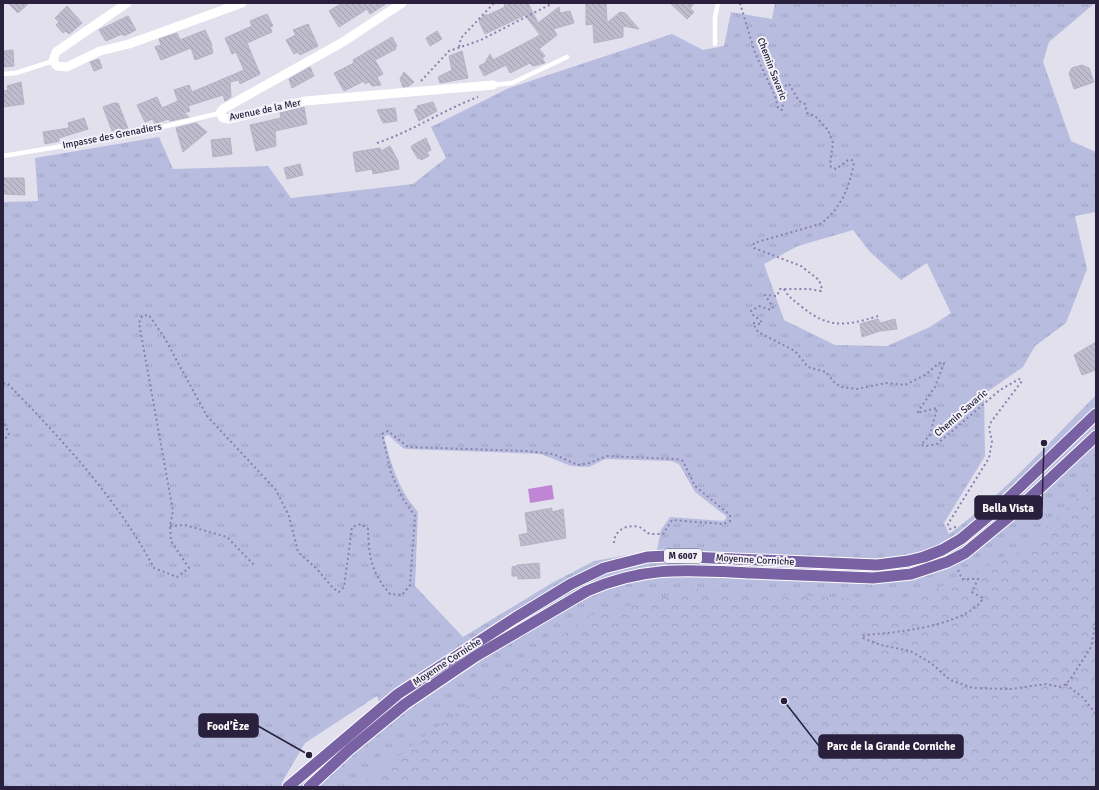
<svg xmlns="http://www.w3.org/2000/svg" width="1099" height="790" viewBox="0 0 1099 790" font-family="Signika,sans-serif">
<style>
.grass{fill:url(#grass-tufts);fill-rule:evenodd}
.forest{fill:url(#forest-crowns)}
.water{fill:#c085d4}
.building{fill:url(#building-back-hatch);stroke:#b6b2c6}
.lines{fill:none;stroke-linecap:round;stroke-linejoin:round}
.primary-casing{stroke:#fff;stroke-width:13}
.path{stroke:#8d7fb1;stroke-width:2;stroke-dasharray:2 3;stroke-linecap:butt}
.service{stroke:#fff;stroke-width:4.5}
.minor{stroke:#fff;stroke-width:9}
.primary{stroke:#7862a4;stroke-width:11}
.labels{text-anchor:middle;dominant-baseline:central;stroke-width:4;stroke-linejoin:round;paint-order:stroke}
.shield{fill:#f2f1f8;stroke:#655f75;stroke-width:1}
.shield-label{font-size:9px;font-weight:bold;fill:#29203d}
.street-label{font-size:10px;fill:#29203d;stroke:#f2f1f8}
.leader{fill:none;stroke:#29203d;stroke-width:1.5}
.callout-dot{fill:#29203d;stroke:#f2f1f8;stroke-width:1.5}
.callout{fill:#29203d;stroke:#29203d;stroke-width:1.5}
.callout-label{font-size:11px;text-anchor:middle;font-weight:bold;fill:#fff}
</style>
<defs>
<pattern id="grass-tufts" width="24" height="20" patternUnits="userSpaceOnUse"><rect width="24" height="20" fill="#b8bddf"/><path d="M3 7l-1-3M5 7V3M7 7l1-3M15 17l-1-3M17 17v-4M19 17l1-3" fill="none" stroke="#9ea2c0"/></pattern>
<pattern id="forest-crowns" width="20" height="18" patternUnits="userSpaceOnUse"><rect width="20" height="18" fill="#b8bddf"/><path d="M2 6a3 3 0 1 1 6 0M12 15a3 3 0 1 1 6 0" fill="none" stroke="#9ea2c0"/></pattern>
<pattern id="building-back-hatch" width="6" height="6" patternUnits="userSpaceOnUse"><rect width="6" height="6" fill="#bebccd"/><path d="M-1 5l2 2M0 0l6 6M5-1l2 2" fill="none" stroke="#a3a1b1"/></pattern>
</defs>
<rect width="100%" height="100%" fill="#e2e0ec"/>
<!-- grass -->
<path class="grass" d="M775,3h320l-46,39 -6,20 28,79 25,11v60l-21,4 12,53 -21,54 -31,23 -12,21 -39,27 1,62 -41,67 5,11c55,-40 99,-91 147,-139v392h-1093v-585l35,-1 -3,-43 124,-21 14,32 95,-3 23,32 122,-14 33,-26 -15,-31 78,-39 163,-54 31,16 21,-4 7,-34 41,7zM853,230l17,22 31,28 26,-17 24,50 -21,14 -43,19 -52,-1 -51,-25 -20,-56 34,-18zM388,435l15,13 4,1 134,5 30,12 18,1 16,-8 66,2 8,3 16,28 31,24v3l-3,2 -53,-4 -9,13 -4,20 -63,11 -42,22 -89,54 -48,-51 3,-74c-20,-23 -26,-46 -34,-75zM377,696l2,6 -69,61 -29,21 24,-41z"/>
<!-- forest -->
<path class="forest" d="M1096,480v307h-740l232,-171 108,-27 210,13 117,-52z"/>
<!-- water -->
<path class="water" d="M552,485l2,14 -24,4 -2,-14z"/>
<!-- building -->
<g class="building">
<path d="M8,3h21l-11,10z"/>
<path d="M342,3h45l-17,11 -3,-5 -28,18 -10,-16z"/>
<path d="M504,3h24l10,20 21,-16 1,6 10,-2 4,12 -21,6 4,6 -18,14 6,7 -3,2 3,5 -12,3 -3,-3 -20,10 -4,-8 -22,11 -5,-10 6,-3 5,-9 3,6 47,-25 -15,-20 -40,19 -6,-13 5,-6h4l17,-8z"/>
<path d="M586,3h20l1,20 13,-11 5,1 14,16 -16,-3v11l-29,6 -1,-19 -7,1z"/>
<path d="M670,3h25l-5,5 4,4 -7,7z"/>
<path d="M67,6l15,17 -13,11 -3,-3 -3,2 -7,-8 3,-3 -4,-4z"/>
<path d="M267,14l6,12 -3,1 2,5 -25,11 13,31 -20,10 -1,-4 -9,2 1,15 -6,4 -2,-6 -35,11 2,5 -6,2 5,4 -19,4 -2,-2 -13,5 -2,-5 -8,3 -8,-17 20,-8 5,11 16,-7 -4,-11 15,-5 3,7 52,-22 -8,-18 -4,2 -7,-16 27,-12 -2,-5z"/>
<path d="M128,16l8,14 -12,6 -2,-2 -16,7 -7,-11z"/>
<path d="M308,24l10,22 -18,9 -2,-3 -4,2 -8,-14 10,-5 -3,-5z"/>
<path d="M205,30l7,15h-1l2,8 -18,7 -4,-12 -30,12 -6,-13 6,-2 -2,-6 18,-6 3,7z"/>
<path d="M437,31l5,8 -12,7 -4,-8z"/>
<path d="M392,37l5,9 -2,1 1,2 -21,11 8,14 -6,3 4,8 -9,1 -3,-4 -4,2 -1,-3 -20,10 -10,-18 20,-10 -1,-3z"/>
<path d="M13,50l1,16 -11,1v-16z"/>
<path d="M462,51l6,27 -28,5 -2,-6 14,-7 -3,-14z"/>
<path d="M99,59l3,9 -8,3 -4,-9z"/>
<path d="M1082,65l7,3 5,14 -20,7 -5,-16 3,-5z"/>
<path d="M310,67l4,9 -22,12 -3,-9z"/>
<path d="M404,72l10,10 -5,4 -6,1 -3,-8z"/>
<path d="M21,82l3,22 -21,3v-16l5,-1 -1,-4z"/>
<path d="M433,102l4,9 -18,10 -5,-11 4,-2 -1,-2z"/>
<path d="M114,103h4l11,28 -11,2 1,-5 -7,3 -9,-24z"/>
<path d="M304,107l3,17 -32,7 1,15 -20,5 -6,-26 31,-7 -1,-5z"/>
<path d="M395,108l2,13 -14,2 -6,-13z"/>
<path d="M84,118l4,11 -29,9v3l-14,3 -2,-12 26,-4 -1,-5z"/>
<path d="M196,123l11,9 -24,20 -7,-24z"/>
<path d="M230,138l2,16 -19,3 -2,-17z"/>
<path d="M426,138l5,12 -4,2 2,4 -8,4 -2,-2 -1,1 -7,-12 2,-2z"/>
<path d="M390,146l8,15 1,8 -26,5 -1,-5 -16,3 -3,-19 2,-1 25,-4 1,3z"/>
<path d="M300,164l3,11 -16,4 -3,-11z"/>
<path d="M3,178h21l1,17 -21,-1z"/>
<path d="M878,319l2,4 15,-4 2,10 -17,2 -18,6 -2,-13z"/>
<path d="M1096,342v28l-14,5 -8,-20z"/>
<path d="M552,508v4l11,-3 3,29 -45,8 -2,-11 9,-2 -3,-20z"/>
<path d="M539,563l1,15 -22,1v-3h-6v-9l5,-1v-1z"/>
</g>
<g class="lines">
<!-- primary casing -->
<g class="primary-casing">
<g id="primary">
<path d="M288,787l110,-93 117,-76 56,-34 33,-16 43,-11 19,-1 211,9 31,-4 16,-4 18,-7 19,-11 37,-31 98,-94"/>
<path d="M309,787l41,-38 55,-45 71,-48 111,-65c59,-26 103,-21 164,-18 41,2 81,3 122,5l38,-4 36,-12 18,-9 45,-37 86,-80"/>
</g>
</g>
<!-- path -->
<g class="path">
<path d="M740,3l15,50 20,43 3,12 4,2 4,-25 3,-1 10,17 6,3 2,9 8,3 13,14 5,13 -3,22 1,2 5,2 12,-9h4l2,3c-5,25 -13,46 -34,61l-66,19 -1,3 1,2 47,18 18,14 3,9 -1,2 -12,-2h-29l-3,7 -12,-1 8,12 -2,3 -12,-4 -8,5 1,3 10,8 -2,2 -7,-1 5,9 37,19 13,16 18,5 8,10 7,5 16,2 29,-6 19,2 20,-10 14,-12h5l-9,24 -18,26 20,-5 -7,27 -9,10 5,1 11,-2 63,-54 19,-11 3,2 -31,41 -2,6 3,13 -3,17 -41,66 2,5 8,-3"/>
<path d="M459,47l2,-9 33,-35"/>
<path d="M421,81l28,-30 32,-11 72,-37"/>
<path d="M377,143c36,-12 66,-33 101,-46"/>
<path d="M784,289c4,8 11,12 18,18 27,22 44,19 76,9"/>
<path d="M3,383l5,1c54,56 109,114 146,184l23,9 12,-9 -18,-27 -1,-15 3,-15 -34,-188 3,-7 7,-1 15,22 43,79 69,74 13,26 9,36 19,17 16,19 6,4 5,-5 8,-60 9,-3 7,5c1,28 3,43 22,65l12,1 8,-10 5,-69 -12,-17 -12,-26 -9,-39 6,-3 20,16 119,4 26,3 25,11 11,-2 18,-7 69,3 7,2 12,25 35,29v6l-7,3 -51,-4 -9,14c-4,0 -9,0 -13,0 -4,-1 -7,-6 -11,-7 -12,-3 -25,3 -25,16"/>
<path d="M3,419l6,16 -6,5"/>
<path d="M170,526l15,-1 42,12 27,28"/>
<path d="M958,570l4,9h16l-6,13 11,6c-11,23 -72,33 -96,35 -9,1 -17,1 -25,3l1,2 18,7 29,6 21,12 19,17 23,8 38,1 35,-5 14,3 6,-3 6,-7 19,-30 5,-26"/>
<path d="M1066,684c5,5 10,8 15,12 5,4 9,12 15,17"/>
</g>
<!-- service -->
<g class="service">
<path d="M715,44v-27l3,-14"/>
<path d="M3,74l13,-1 37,-12"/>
<path d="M493,85l19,-2 55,-26"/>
<path d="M3,156l126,-21 91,-22"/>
</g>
<!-- minor -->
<g class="minor">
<path d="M127,3l-71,49 -3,9 4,5 10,1 33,-16 29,-7 113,-41"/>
<path d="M402,3l-59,39 -120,67 -3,4 3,5 6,1 76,-18 188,-16"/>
</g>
<!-- primary -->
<use href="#primary" class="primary"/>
</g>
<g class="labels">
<!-- shield labels -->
<rect class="shield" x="664" y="549" width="38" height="14" rx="3"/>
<g class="shield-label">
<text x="683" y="556">M 6007</text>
</g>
<!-- street labels -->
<g class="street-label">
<text transform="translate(772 69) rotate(69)">Chemin Savaric</text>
<text transform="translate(265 110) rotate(-12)">Avenue de la Mer</text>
<text transform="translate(112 136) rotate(-11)">Impasse des Grenadiers</text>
<text transform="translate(961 413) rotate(-41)">Chemin Savaric</text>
<text transform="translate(755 560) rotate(3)">Moyenne Corniche</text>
<text transform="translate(447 662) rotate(-33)">Moyenne Corniche</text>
</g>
</g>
<!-- callouts -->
<path class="leader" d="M1044 443L1042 508M309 755L258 726M784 701L819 746"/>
<g class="callout-dot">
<circle cx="1044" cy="443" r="4"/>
<circle cx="309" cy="755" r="4"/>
<circle cx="784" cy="701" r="4"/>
</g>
<g class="callout">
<rect x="975" y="496" width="67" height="23" rx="4"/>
<rect x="199" y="714" width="59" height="23" rx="4"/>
<rect x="819" y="735" width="144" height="23" rx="4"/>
</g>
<g class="callout-label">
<text x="1008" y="512">Bella Vista</text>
<text x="228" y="730">Food’Èze</text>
<text x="891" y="750">Parc de la Grande Corniche</text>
</g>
<!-- border -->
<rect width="1099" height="790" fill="none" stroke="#29203d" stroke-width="8"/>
</svg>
